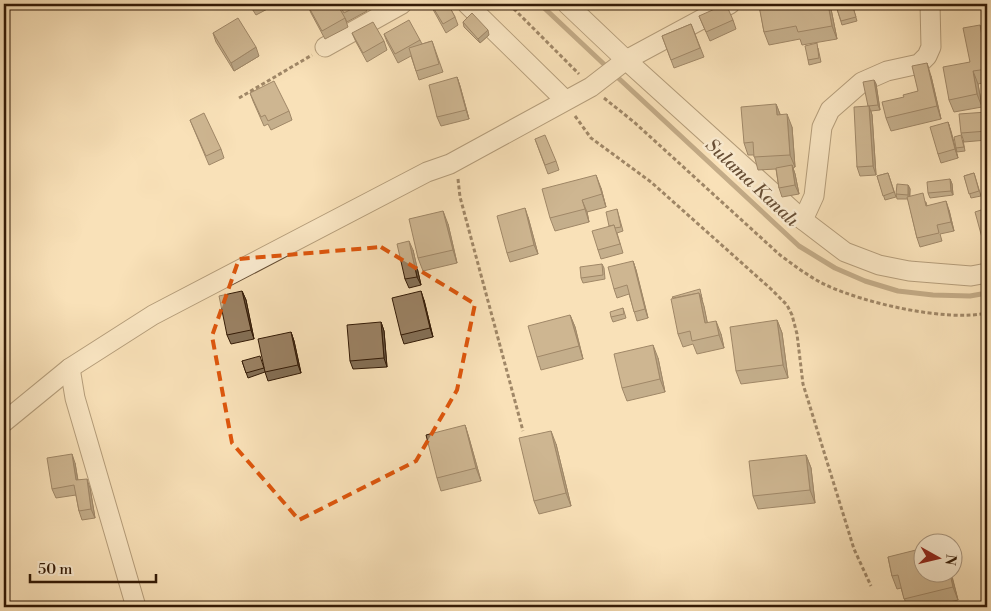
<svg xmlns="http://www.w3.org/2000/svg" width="991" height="611" viewBox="0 0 991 611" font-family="'Libre Bodoni',serif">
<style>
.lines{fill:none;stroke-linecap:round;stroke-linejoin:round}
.stream{stroke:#82694c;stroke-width:5}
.street-casing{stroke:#644c32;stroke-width:21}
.path{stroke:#331a06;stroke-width:3;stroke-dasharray:4 2.5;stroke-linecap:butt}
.street{stroke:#fbecd1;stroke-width:19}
.wall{fill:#846f55;stroke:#331a06}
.shaded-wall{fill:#6c5a45;stroke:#331a06}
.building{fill:#9a8163;stroke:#331a06}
.marked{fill:none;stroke:#df560c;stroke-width:4;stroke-dasharray:10 6;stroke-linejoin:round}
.labels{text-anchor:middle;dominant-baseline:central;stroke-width:5;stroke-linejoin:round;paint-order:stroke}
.water-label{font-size:18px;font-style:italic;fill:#674e35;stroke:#fbecd1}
</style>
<rect width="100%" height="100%" fill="#f9e1b8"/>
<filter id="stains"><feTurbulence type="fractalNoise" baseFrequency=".004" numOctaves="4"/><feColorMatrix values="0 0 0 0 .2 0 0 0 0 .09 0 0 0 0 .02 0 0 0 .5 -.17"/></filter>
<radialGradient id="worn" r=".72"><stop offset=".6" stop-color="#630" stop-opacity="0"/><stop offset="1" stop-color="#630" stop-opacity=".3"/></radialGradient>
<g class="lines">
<!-- stream -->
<g class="stream">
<path d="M540,4l68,64"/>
<path d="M614,74l185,172 36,22 30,13 33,10 35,4 37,1 17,-3"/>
</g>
<!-- street casing -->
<g class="street-casing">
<g id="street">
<path d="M467,4l98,96"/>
<path d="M567,4l59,56 177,160 42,32 34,13 30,6 62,5 16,-3"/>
<path d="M325,47l77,-43"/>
<path d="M803,220l11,-24 8,-69 8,-17 32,-28 25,-11 32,-7 8,-8 4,-9 -1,-43"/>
<path d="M70,368l5,30 61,209"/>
<path d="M4,422l66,-54 83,-53 274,-143 23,-8 141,-77 35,-27 104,-56"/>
</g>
</g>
<!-- path -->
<g class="path">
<path d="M509,4l70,70"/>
<path d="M239,98l73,-43"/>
<path d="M604,98l30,24 146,133c15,11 29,22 46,30 38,18 120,37 161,28"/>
<path d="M575,116l16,22 60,44 120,107 16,16 5,10 5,19 6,50 51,165 17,37"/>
<path d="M458,179l2,18 63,234"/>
</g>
<!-- street -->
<use href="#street" class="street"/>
</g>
<!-- wall -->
<g class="wall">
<path d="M249,4h28l-21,11z"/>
<path d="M307,4l37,13 -7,-13h27l3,7 -20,11 -2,-4 3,9 -23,12 -14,-26z"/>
<path d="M430,4h18l7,13 3,8 -12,8z"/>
<path d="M756,4h74l7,35 -35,6 -2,-6 -31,6 -5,-13 -4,-23h-2z"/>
<path d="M852,4l5,17 -15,4 -5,-16z"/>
<path d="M699,16l34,4 3,9 -26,12z"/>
<path d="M463,22l26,13 -9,8 -16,-16z"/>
<path d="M691,24l13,33 -30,11 -12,-32z"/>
<path d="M213,33l46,23 -25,15 -18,-29z"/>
<path d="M352,33l32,8 3,9 -20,12 -11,-20z"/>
<path d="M384,34l36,6 2,4 10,-3 11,31 -24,8 -8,-24 -13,7 -11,-21z"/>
<path d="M984,38l3,14v30l-9,2 4,23 -28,5 -5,-12 21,-38z"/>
<path d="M818,48l3,14 -12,3 -1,-5z"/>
<path d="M931,76l10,43 -50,12 -5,-13 32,-27z"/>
<path d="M457,77l3,9 9,33 -28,7 -4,-9z"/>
<path d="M874,80l2,4 4,26 -9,1 1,4 4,60 -16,1 -3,-9 11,-61z"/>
<path d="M250,93l39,18 3,9 -21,10 -3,-6 -4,2 -11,-25z"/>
<path d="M776,104l4,10 12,13 3,40 -2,1 2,6 4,20 -17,3 -3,-9 -3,-19 -18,1 -4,-15h-6l-4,-12z"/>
<path d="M987,113v27l-23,2 -3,-9z"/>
<path d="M190,120l31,29 3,9 -15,7z"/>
<path d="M948,122l10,36 -17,5 -3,-9z"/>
<path d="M535,139l21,22 3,9 -11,4z"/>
<path d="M963,140l2,11 -8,1 -1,-4z"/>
<path d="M888,173l8,24 -11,3 -8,-24z"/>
<path d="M974,173l7,23 -10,2 -7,-22z"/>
<path d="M950,179l2,5 1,11 -23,3 -2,-5z"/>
<path d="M908,185l2,4v8l16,5 1,4 22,4 5,21 -14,3 2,7 -22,6 -3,-9 -9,-39h-11l-1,-5z"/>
<path d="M601,188l5,19 -19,5 2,10 -34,9 -5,-13z"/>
<path d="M987,208v45l-3,-8z"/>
<path d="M617,209l6,22 -6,2 6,20 -22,6 -3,-9z"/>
<path d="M528,217l10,37 -28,8 -3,-9z"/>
<path d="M448,224l9,39 -34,8 -5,-13z"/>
<path d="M413,250l8,35 -12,3 -4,-9z"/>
<path d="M633,261l3,9 12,48 -11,3 -8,-27 -12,4 -3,-9z"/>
<path d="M602,264l2,4 1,11 -22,4 -2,-5z"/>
<path d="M242,291l4,9 8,39 -23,5 -4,-9z"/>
<path d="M701,294l6,28 14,12 3,14 -27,6 -4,-10 -10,3 -5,-13z"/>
<path d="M424,300l9,37 -29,7 -3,-9z"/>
<path d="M623,308l3,10 -13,4 -2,-5z"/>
<path d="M570,315l5,12 8,32 -42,11 -4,-13z"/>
<path d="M777,320l5,13 6,45 -47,6 -5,-13z"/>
<path d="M381,322l3,9 3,36 -34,2 -3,-8z"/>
<path d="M291,332l3,9 7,32 -33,8 -3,-9 -17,6 -6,-17 22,6z"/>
<path d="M658,358l7,34 -38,9 -5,-13z"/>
<path d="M465,425l4,13 12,43 -40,10 -4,-13z"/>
<path d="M556,444l15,62 -32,8 -5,-13z"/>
<path d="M806,455l5,13 4,35 -57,6 -5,-13z"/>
<path d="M75,463l3,17 12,8 5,30 -13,2 -3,-9 -3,-16 -20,3 -4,-9z"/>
<path d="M888,557l36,17h30v-5l1,6 -3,1 6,24 -29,7h-22l-6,-19 -4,1 -5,-13z"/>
</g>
<!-- shaded-wall -->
<g class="shaded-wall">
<path d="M828,4h2l7,35 -5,-13z"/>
<path d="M980,25l4,13 3,14v12z"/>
<path d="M488,30l1,5 -9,8 -2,-4z"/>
<path d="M256,47l3,9 -25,15 -3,-8z"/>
<path d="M927,63l4,13 10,43 -4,-13z"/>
<path d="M973,71l5,13 4,23 -5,-13z"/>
<path d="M457,77l3,9 9,33 -3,-9z"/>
<path d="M874,80l2,4 4,26 -2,-5z"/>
<path d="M776,104l5,13 -4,-2z"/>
<path d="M869,106l3,9 4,60 -3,-9z"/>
<path d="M787,114l5,13 3,40 -5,-12z"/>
<path d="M948,122l3,9 7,27 -3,-9z"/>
<path d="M792,165l3,9 4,20 -4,-9z"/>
<path d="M596,175l5,13 5,19 -4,-13z"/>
<path d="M950,179l2,5 1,11 -2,-4z"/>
<path d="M908,185l2,4 -1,11 -1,-5z"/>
<path d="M582,200l5,12 2,10 -4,-13z"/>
<path d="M946,201l3,9 5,21 -3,-9z"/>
<path d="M525,208l3,9 10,37 -4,-9z"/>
<path d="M443,211l5,13 9,39 -4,-13z"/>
<path d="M409,241l4,9 8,35 -4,-8z"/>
<path d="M633,261l3,9 12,48 -3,-9z"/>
<path d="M242,291l4,9 8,39 -3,-9z"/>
<path d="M421,291l3,9 9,37 -3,-9z"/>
<path d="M699,293l5,13 6,30 -5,-13z"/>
<path d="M570,315l5,12 8,32 -4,-13z"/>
<path d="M777,320l5,13 6,45 -5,-13z"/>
<path d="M716,321l5,13 3,14 -5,-13z"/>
<path d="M381,322l3,9 3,36 -3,-9z"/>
<path d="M291,332l3,9 7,32 -3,-8z"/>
<path d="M653,345l5,13 7,34 -5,-13z"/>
<path d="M465,425l4,13 12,43 -5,-13z"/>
<path d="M551,431l5,13 15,62 -5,-13z"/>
<path d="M72,454l3,9 4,26 -3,-9z"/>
<path d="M806,455l5,13 4,35 -5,-13z"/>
<path d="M87,479l3,9 5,30 -4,-9z"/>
<path d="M950,574h1l7,26 -5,-13z"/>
</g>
<!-- building -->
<g class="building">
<path d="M251,4h7l-6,2z"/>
<path d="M307,4h30l8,14 -23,13z"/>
<path d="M339,4h22l-17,9z"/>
<path d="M431,4h17l7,13 -12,7z"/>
<path d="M726,4l7,16 -27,12 -7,-16z"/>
<path d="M769,4h59l4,22 -34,6 -2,-6 -32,6 -5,-26z"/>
<path d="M852,4l4,13 -15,4 -4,-12z"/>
<path d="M472,13l16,17 -10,9 -15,-17z"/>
<path d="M238,18l18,29 -25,16 -18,-30z"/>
<path d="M409,20l11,20 -25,14 -11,-20z"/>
<path d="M373,22l11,19 -21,12 -11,-20z"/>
<path d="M691,24l9,24 -29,12 -9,-24z"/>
<path d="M980,25l7,39v5l-14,2 4,23 -28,6 -6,-33 27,-5 -7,-34z"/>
<path d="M432,41l7,23 -23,7 -7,-23z"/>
<path d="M817,43l2,15 -11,2 -3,-14z"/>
<path d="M927,63l10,43 -51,12 -4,-16 22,-5 -1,-2 15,-4 -6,-25z"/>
<path d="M457,77l9,33 -29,7 -8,-32z"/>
<path d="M874,80l4,25 -10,1 -5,-24z"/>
<path d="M274,81l15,30 -21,10 -3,-6 -4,2 -11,-24z"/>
<path d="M776,104l1,11 10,-1 3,41 -36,2 -1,-15 -9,1 -3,-36z"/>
<path d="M869,106l4,60 -16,1 -3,-60z"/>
<path d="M987,112v19l-26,2 -2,-19z"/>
<path d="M204,113l17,36 -15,7 -16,-36z"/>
<path d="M948,122l7,27 -17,5 -8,-27z"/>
<path d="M545,135l11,26 -11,4 -10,-26z"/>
<path d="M961,135l3,12 -8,1 -2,-11z"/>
<path d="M792,165l3,20 -16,3 -3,-20z"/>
<path d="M888,173l6,19 -11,4 -6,-20z"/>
<path d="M974,173l5,18 -10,3 -5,-18z"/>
<path d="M596,175l6,19 -20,6 3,9 -35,9 -8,-29z"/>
<path d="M950,179l1,12 -23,2 -1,-11z"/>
<path d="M897,184l11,1v10l-12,-1z"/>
<path d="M923,193l3,13 20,-5 5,21 -14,3 2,8 -22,5 -10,-41z"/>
<path d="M525,208l9,37 -27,8 -10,-37z"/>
<path d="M987,208v37h-3l-9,-33z"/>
<path d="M617,209l4,18 -6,1 -1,-3 -5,1 -3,-14z"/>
<path d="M443,211l10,39 -35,8 -9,-39z"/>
<path d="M614,225l6,19 -22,6 -6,-19z"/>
<path d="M409,241l8,36 -12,2 -8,-35z"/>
<path d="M633,261l12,48 -11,3 -7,-27 -13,4 -6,-22z"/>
<path d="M602,264l1,11 -22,3 -1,-11z"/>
<path d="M700,289l2,10 -3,-6 -26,5 -1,-1z"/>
<path d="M242,291l9,39 -24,5 -8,-39z"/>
<path d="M421,291l9,37 -29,7 -9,-37z"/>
<path d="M699,293l6,30 11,-2 3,14 -27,6 -2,-10 -12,3 -7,-35z"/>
<path d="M623,308l1,6 -13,3 -1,-5z"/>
<path d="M570,315l9,31 -42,11 -9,-31z"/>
<path d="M777,320l6,45 -47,6 -6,-44z"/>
<path d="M381,322l3,36 -34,3 -3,-36z"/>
<path d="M291,332l7,33 -33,7 -7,-33z"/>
<path d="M653,345l7,34 -38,9 -8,-34z"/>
<path d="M260,356l4,12 -18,5 -4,-12z"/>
<path d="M465,425l11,43 -39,10 -11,-43z"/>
<path d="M551,431l15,62 -32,8 -15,-63z"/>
<path d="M72,454l4,26 11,-1 4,30 -12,2 -5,-26 -22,4 -5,-31z"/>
<path d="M806,455l4,35 -57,6 -4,-35z"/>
<path d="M924,548v26h26l3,13 -49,12 -6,-24 -6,1 -4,-19z"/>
</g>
<!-- marked area -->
<path d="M0 0H991V611H0ZM381,247l94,57 -18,86 -41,71 -117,59 -67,-77 -20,-107 27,-77z" fill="#f9e1b8" fill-opacity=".55" fill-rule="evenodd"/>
<path class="marked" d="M381,247l94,57 -18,86 -41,71 -117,59 -67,-77 -20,-107 27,-77z"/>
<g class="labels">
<!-- water labels -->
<g class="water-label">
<text transform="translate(752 183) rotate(43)">Sulama Kanalı</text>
</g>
</g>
<!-- margin -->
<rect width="991" height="611" fill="none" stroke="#f9e1b8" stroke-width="20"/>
<rect x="5" y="5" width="981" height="601" fill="none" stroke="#331a06" stroke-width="2.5"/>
<rect x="10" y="10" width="971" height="591" fill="none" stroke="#331a06"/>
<!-- north arrow -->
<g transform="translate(938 558) rotate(98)"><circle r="24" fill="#fbecd1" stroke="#ab9880"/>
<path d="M0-4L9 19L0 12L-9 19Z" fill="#8f2418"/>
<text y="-8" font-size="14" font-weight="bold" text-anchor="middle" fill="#331a06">N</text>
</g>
<!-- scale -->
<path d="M30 574v8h126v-8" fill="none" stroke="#331a06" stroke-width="2.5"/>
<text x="38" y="574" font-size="15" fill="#331a06" stroke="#fbecd1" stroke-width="4" paint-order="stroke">50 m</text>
<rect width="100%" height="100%" filter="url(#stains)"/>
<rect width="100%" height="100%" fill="url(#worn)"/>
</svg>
